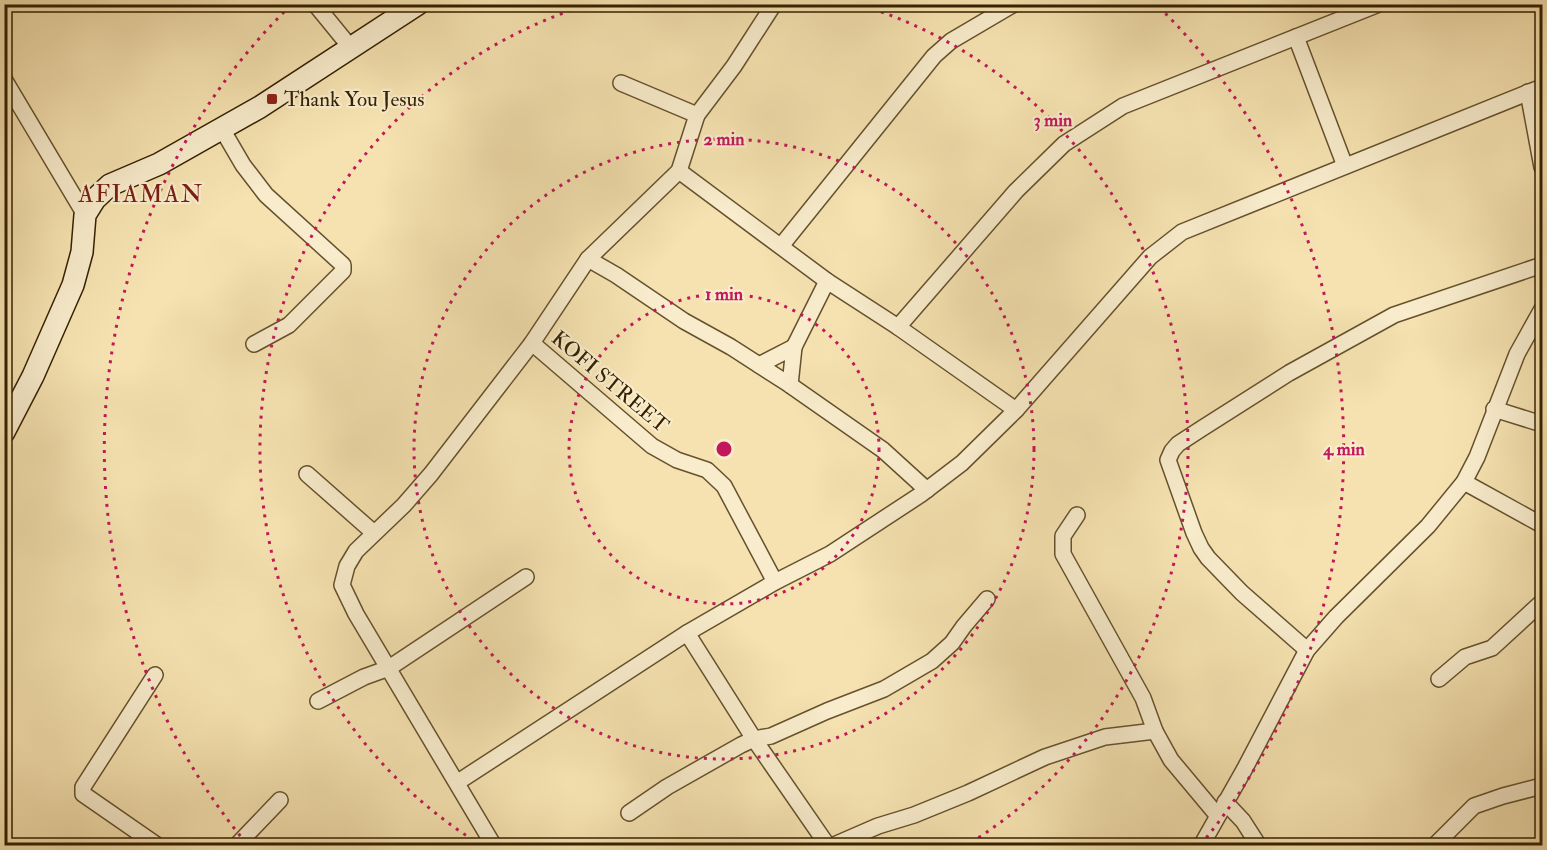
<svg xmlns="http://www.w3.org/2000/svg" width="1547" height="850" viewBox="0 0 1547 850" font-family="'IM FELL Double Pica',serif">
<style>
.lines{fill:none;stroke-linecap:round;stroke-linejoin:round}
.street-casing{stroke:#65512d;stroke-width:18}
.secondary-casing{stroke:#352101;stroke-width:24}
.street{stroke:#f8eccc;stroke-width:15}
.secondary{stroke:#f8eccc;stroke-width:21}
.ring{fill:none;stroke:#c2185b;stroke-width:3;stroke-dasharray:3 6}
.poi-dot{fill:#8f2418;stroke:#f8eccc;stroke-width:2}
.labels{text-anchor:middle;dominant-baseline:central;stroke-width:4.5;stroke-linejoin:round;paint-order:stroke}
.poi-label{font-size:21px;fill:#352101;stroke:#f8eccc;text-anchor:start}
.street-label{font-size:21px;fill:#352101;stroke:#f8eccc}
.quarter-label{font-size:24px;letter-spacing:1.5px;fill:#7a1f14;stroke:#f8eccc}
.centre{fill:#c2185b;stroke:#f8eccc;stroke-width:3}
.ring-label{font-size:18px;text-anchor:middle;font-weight:bold;fill:#c2185b;stroke:#f8eccc;stroke-width:4.5;stroke-linejoin:round;paint-order:stroke}
</style>
<rect width="100%" height="100%" fill="#f5e2b0"/>
<filter id="stains"><feTurbulence type="fractalNoise" baseFrequency=".00333" numOctaves="4"/><feColorMatrix values="0 0 0 0 .2 0 0 0 0 .09 0 0 0 0 .02 0 0 0 .5 -.17"/></filter>
<radialGradient id="worn" r=".72"><stop offset=".6" stop-color="#630" stop-opacity="0"/><stop offset="1" stop-color="#630" stop-opacity=".3"/></radialGradient>
<g class="lines">
<!-- street casing -->
<g class="street-casing">
<g id="street">
<path d="M315,4l36,44"/>
<path d="M1296,37l49,129"/>
<path d="M4,79l81,136"/>
<path d="M621,83l76,32"/>
<path d="M1528,92l14,75"/>
<path d="M222,129l21,36 23,30 77,70v6l-54,54 -35,19"/>
<path d="M679,171l148,110 71,46 118,83"/>
<path d="M781,246l153,-190 17,-15 63,-37"/>
<path d="M588,259l28,16 68,46 47,26 59,38 93,65 44,40"/>
<path d="M898,327l118,-136 48,-47 59,-38 256,-102"/>
<path d="M532,343l120,103 25,14 30,10 17,16 51,96"/>
<path d="M794,347l33,-66"/>
<path d="M759,365l35,-18 -4,38"/>
<path d="M1494,409l48,15"/>
<path d="M307,474l67,59"/>
<path d="M1464,482l78,43"/>
<path d="M1077,515l-14,21v18l80,144 12,33 16,29 46,55"/>
<path d="M687,633l67,106 74,107"/>
<path d="M1307,650l-65,-57 -34,-35 -7,-10 -7,-15 -26,-73 4,-9 6,-7 23,-15 88,-56 105,-58 148,-50"/>
<path d="M155,675l-72,112v7l75,52"/>
<path d="M1439,679l26,-22 27,-9 50,-46"/>
<path d="M318,701l46,-24 25,-9 137,-91"/>
<path d="M458,782l229,-149 88,-51 55,-28 90,-59 42,-32 54,-53 134,-153 32,-25 360,-145"/>
<path d="M1225,802l18,19 16,25"/>
<path d="M629,813l38,-26 74,-42 13,-6 17,-3 56,-25 57,-22 48,-28 20,-18 12,-17 23,-27"/>
<path d="M236,846l44,-46"/>
<path d="M494,846l-138,-232 -14,-29 5,-19 9,-15 48,-46 27,-31 101,-131 56,-84 91,-88 18,-56 37,-49 40,-62"/>
<path d="M832,846l46,-20 36,-11 54,-22 77,-36 60,-20 50,-6"/>
<path d="M1201,846l43,-76 63,-120 29,-33 92,-91 36,-44 13,-25 40,-103 25,-45"/>
<path d="M1434,846l40,-40 29,-10 39,-10"/>
</g>
</g>
<!-- secondary casing -->
<g class="secondary-casing">
<path id="secondary" d="M4,432l29,-56 40,-91 9,-33 3,-37 10,-16 15,-14 49,-21 101,-57 158,-103"/>
</g>
<!-- street -->
<use href="#street" class="street"/>
<!-- secondary -->
<use href="#secondary" class="secondary"/>
</g>
<!-- distance rings -->
<g class="ring">
<circle cx="724" cy="449" r="155"/>
<circle cx="724" cy="449" r="310"/>
<path d="M481 845A465 465 0 0 1 584 6M864 6A465 465 0 0 1 967 845"/>
<path d="M246 843A620 620 0 0 1 289 7M1159 7A620 620 0 0 1 1202 843"/>
</g>
<!-- markers -->
<rect class="poi-dot" x="266" y="93" width="12" height="12" rx="3"/>
<g class="labels">
<!-- poi labels -->
<g class="poi-label">
<text x="284" y="99">Thank You Jesus</text>
</g>
<!-- street labels -->
<g class="street-label">
<text transform="translate(610 382) rotate(40)">KOFI STREET</text>
</g>
<!-- quarter labels -->
<g class="quarter-label">
<text x="141" y="194">AFIAMAN</text>
</g>
</g>
<circle cx="724" cy="449" r="9" class="centre"/>
<g class="ring-label">
<text x="1053" y="126">3 min</text>
<text x="724" y="145">2 min</text>
<text x="724" y="300">1 min</text>
<text x="1344" y="455">4 min</text>
</g>
<!-- margin -->
<rect width="1547" height="850" fill="none" stroke="#f5e2b0" stroke-width="24"/>
<rect x="6" y="6" width="1535" height="838" fill="none" stroke="#352101" stroke-width="3"/>
<rect x="12" y="12" width="1523" height="826" fill="none" stroke="#352101" stroke-width="1.5"/>
<rect width="100%" height="100%" filter="url(#stains)"/>
<rect width="100%" height="100%" fill="url(#worn)"/>
</svg>
